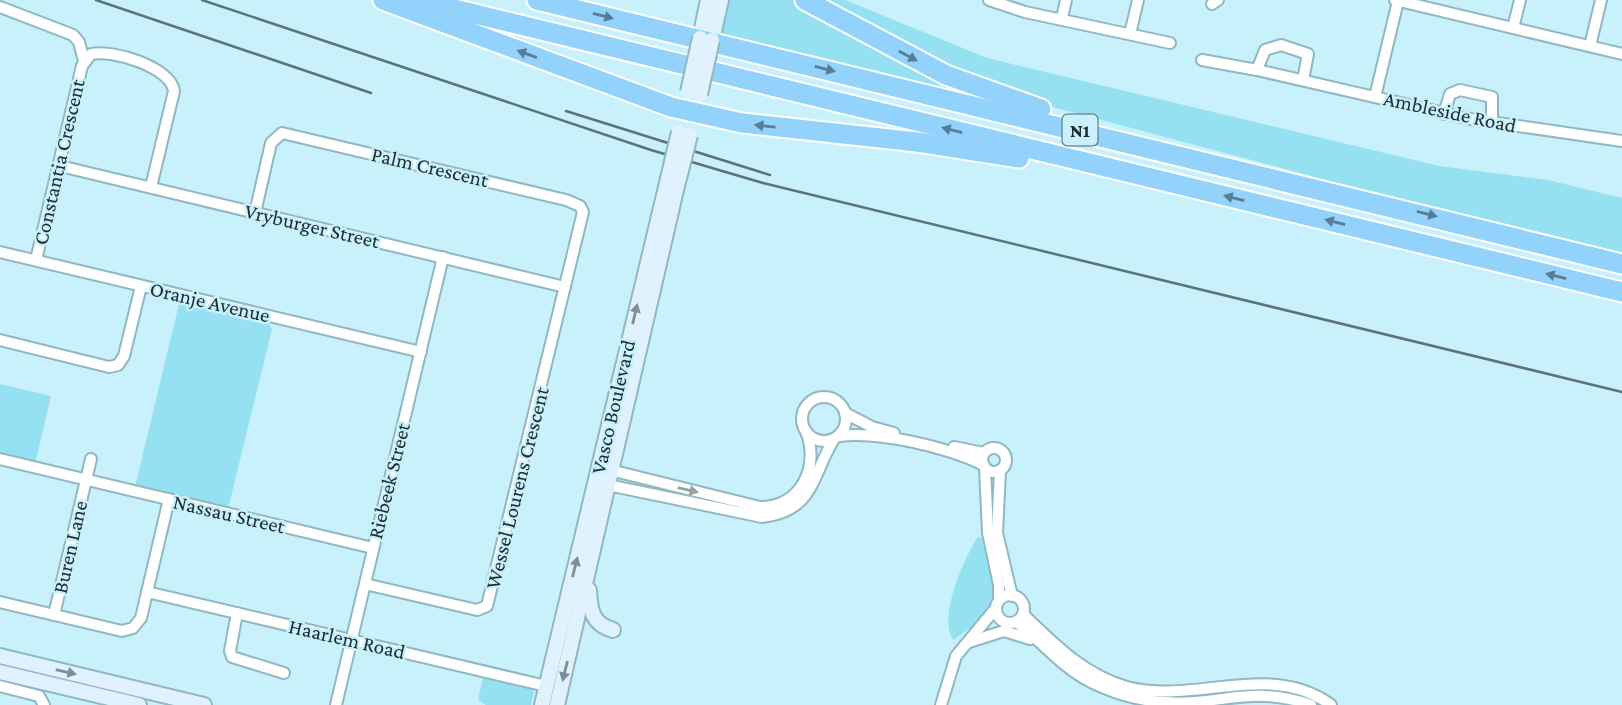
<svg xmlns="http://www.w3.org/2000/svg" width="1622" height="705" viewBox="0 0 1622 705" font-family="'Crimson Pro',serif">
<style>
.green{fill:#95e0f1}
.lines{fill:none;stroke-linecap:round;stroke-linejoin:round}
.street-casing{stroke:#91b8c1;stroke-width:14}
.secondary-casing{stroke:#91b8c1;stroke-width:18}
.highway-casing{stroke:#fff;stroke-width:23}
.street{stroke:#fff;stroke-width:10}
.secondary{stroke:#dff2fe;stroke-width:14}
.highway{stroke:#93d2fb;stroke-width:19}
.rail{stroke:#5b747a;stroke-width:2.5}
.secondary-bridge-casing{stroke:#91b8c1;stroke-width:18;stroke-linecap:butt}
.secondary-bridge{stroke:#dff2fe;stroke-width:14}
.oneway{fill:#577e95}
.oneway2{fill:#7d8e96}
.oneway3{fill:#98a0a1}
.labels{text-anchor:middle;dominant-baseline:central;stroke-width:5;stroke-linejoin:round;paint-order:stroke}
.shield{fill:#c9f1fb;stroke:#4f666c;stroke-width:2}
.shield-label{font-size:19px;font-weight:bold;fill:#1b2b2f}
.street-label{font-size:21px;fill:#1b2b2f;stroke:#c9f1fb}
</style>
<rect width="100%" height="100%" fill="#c9f1fb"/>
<!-- green -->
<g class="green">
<path d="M729,0h67l238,111 -314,-76z"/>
<path d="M814,0h31l142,58 452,108 109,14 74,18v55l-288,-71 -300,-80 -49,-17z"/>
<path d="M180,300l86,20 6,9 -44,180 -93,-22z"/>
<path d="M0,384l51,12 -16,68 -35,-9z"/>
<path d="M981,537c6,25 24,57 3,79 -8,9 -21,16 -30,24 -17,-21 10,-81 23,-102z"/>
<path d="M484,673l51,14 -4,18h-45l-8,-5z"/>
</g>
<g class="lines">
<!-- street casing -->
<g class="street-casing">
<g id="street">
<path d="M989,0l36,12 145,31"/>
<path d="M1395,0l227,54"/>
<path d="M1212,4l6,-4"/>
<path d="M0,7l73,28 6,7 5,19"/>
<path d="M1062,18l4,-18"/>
<path d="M1513,28l7,-28"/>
<path d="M1130,34l8,-34"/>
<path d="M1590,46l11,-46"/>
<path d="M1202,60l55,10 213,49 152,22"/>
<path d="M1257,70l8,-20 16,-5 27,9 -5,26"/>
<path d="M1375,97l23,-96"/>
<path d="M1444,114l6,-20 10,-4 32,7v26"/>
<path d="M60,166l505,121"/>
<path d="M255,213l16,-70 11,-10 284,67 14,6 3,6 -96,394 -10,4 -112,-26"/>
<path d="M0,252l421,100"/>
<path d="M36,260l46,-194 9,-12c21,-5 80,13 83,37l-23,96"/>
<path d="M0,340l109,27 9,-2 6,-9 17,-70"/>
<circle cx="824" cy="419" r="22"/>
<path d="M845,413l27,14 22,6"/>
<path d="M839,436c40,-5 108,11 145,29"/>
<path d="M954,447l30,6"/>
<circle cx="994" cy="460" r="12"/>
<path d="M0,459l373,89"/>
<path d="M985,468l3,65 11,52v15"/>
<path d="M606,469l154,38c41,0 60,-40 46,-76"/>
<path d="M1000,471l-3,62 15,63"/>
<path d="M603,484l159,33c52,-6 49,-40 72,-78"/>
<path d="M147,592l399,94"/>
<circle cx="1010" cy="609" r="14"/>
<path d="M0,602l122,29 11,-3 8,-10 28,-119"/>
<path d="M237,613l-7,38 2,6 52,16"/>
<path d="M1023,614c31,30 61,61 104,73 68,18 143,-27 204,18"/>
<path d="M54,615l37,-156"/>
<path d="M1016,622c26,19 45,45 75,60 32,16 68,23 104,20 44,-4 71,-13 116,3"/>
<path d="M969,642l35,-11 26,8"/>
<path d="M0,686l39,10 5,9"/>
<path d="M336,705l107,-448"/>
<path d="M941,705l15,-49 40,-48"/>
</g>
</g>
<!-- secondary casing -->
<g class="secondary-casing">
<g id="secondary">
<path d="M700,38l8,-38"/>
<path d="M712,40l9,-40"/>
<path d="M589,590c1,20 3,34 24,40"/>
<path d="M0,656l204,49"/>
<path d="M0,672l139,33"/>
<path d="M542,705l124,-518"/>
<path d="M557,705l119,-515"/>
</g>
</g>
<!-- highway casing -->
<g class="highway-casing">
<g id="highway">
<path d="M383,0l288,107 71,16 175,19 102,16"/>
<path d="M417,0l1205,292"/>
<path d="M537,0l1085,264"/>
<path d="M805,0l141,75 95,34"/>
</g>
</g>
<!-- street -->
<use href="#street" class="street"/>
<!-- secondary -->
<use href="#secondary" class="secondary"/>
<!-- highway -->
<use href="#highway" class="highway"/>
<!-- rail -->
<g class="rail">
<path d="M96,0l275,93"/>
<path d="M202,0l449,150 112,33 859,209"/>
<path d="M566,111l204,64"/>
</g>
<!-- secondary-bridge casing -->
<g class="secondary-bridge-casing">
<g id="secondary-bridge">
<path d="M688,92l12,-54"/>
<path d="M700,94l12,-54"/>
<path d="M666,187l13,-55"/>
<path d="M676,190l14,-55"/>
</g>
</g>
<!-- secondary-bridge -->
<use href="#secondary-bridge" class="secondary-bridge"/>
</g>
<!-- one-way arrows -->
<defs><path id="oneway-solid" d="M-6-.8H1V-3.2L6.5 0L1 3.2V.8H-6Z" transform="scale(1.75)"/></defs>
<g class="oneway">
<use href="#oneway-solid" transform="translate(603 16) rotate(14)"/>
<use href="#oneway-solid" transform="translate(527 54) rotate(-160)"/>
<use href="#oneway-solid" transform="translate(908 56) rotate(28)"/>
<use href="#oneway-solid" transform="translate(825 69) rotate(14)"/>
<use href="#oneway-solid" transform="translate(765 126) rotate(-174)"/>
<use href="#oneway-solid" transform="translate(952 130) rotate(-166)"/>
<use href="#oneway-solid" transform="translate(1234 198) rotate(-166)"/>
<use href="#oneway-solid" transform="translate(1427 214) rotate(14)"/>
<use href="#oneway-solid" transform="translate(1335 222) rotate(-166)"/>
<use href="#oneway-solid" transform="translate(1556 276) rotate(-166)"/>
</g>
<g class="oneway2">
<use href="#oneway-solid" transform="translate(635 314) rotate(-77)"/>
<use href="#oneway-solid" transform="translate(575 567) rotate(-76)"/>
<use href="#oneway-solid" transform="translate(565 671) rotate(104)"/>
<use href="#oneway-solid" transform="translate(66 672) rotate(13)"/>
</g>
<use class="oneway3" href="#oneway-solid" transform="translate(688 490) rotate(13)"/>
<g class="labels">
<!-- shield labels -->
<rect class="shield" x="1062.5" y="114.5" width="35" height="31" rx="5"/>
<g class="shield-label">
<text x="1080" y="130">N1</text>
</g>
<!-- street labels -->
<g class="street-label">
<text transform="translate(1450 112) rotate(12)">Ambleside Road</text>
<text transform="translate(59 162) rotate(-77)">Constantia Crescent</text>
<text transform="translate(430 167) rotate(13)">Palm Crescent</text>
<text transform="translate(312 226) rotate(13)">Vryburger Street</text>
<text transform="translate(210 302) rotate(13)">Oranje Avenue</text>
<text transform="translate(613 407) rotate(-77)">Vasco Boulevard</text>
<text transform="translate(389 481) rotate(-76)">Riebeek Street</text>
<text transform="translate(517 488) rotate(-76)">Wessel Lourens Crescent</text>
<text transform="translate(229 514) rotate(13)">Nassau Street</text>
<text transform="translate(70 547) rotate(-77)">Buren Lane</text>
<text transform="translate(347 639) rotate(13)">Haarlem Road</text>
</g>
</g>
</svg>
